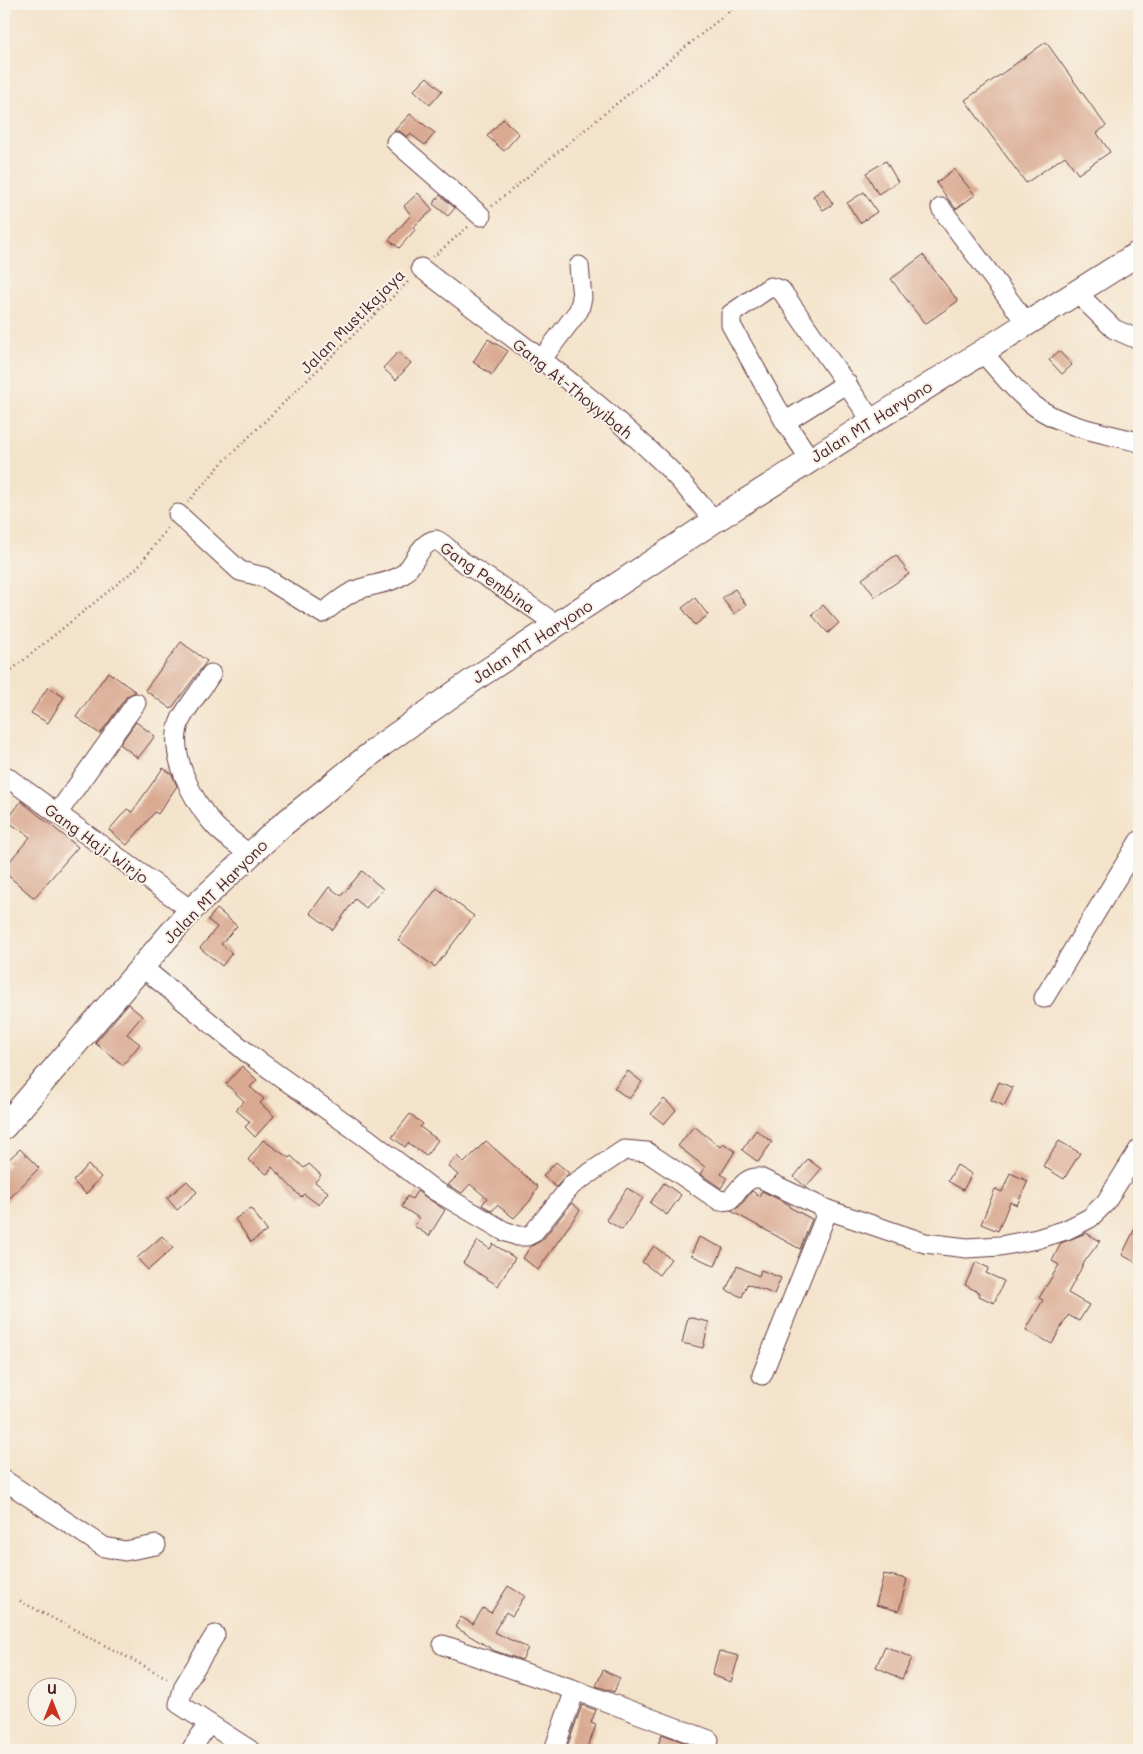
<svg xmlns="http://www.w3.org/2000/svg" width="1143" height="1754" viewBox="0 0 1143 1754" font-family="Mali,sans-serif">
<style>
.building{fill:#d9a991}
.lines{fill:none;stroke-linecap:round;stroke-linejoin:round}
.minor-casing{stroke:#643c43;stroke-width:21}
.major-casing{stroke:#643c43;stroke-width:26}
.path{stroke:#643c43;stroke-width:2.5;stroke-dasharray:1 4;stroke-linecap:butt}
.minor{stroke:#fff;stroke-width:19}
.major{stroke:#fff;stroke-width:24}
.labels{text-anchor:middle;dominant-baseline:central;stroke-width:4;stroke-linejoin:round;paint-order:stroke}
.street-label{font-size:16px;fill:#4a1f2b;stroke:#f7f3e8}
</style>
<rect width="100%" height="100%" fill="#f7f3e8"/>
<filter id="ink" filterUnits="userSpaceOnUse"><feTurbulence type="fractalNoise" baseFrequency=".02" numOctaves="2"/><feDisplacementMap in="SourceGraphic" scale="10" xChannelSelector="R" yChannelSelector="G"/><feConvolveMatrix kernelMatrix="1 2 1 2 8 2 1 2 1" color-interpolation-filters="sRGB"/></filter>
<filter id="wash" filterUnits="userSpaceOnUse"><feTurbulence type="fractalNoise" baseFrequency=".0096" numOctaves="4" result="noise"/><feDisplacementMap in="SourceGraphic" scale="20" xChannelSelector="R" yChannelSelector="G"/><feGaussianBlur stdDeviation="1.12" result="paint"/><feColorMatrix in="noise" values="0 0 0 0 0 0 0 0 0 0 0 0 0 0 0 0 0 1.4 0 .05"/><feComposite in="paint" operator="in"/></filter>
<g filter="url(#wash)">
<rect width="100%" height="100%" fill="#f4e3cb"/>
<g id="blocks">
<!-- building -->
<g class="building">
<path d="M1046,42l60,84 -9,7 13,19 -32,22 -13,-18 -39,27 -61,-83z"/>
<path d="M427,77l15,14 -12,14 -16,-15z"/>
<path d="M410,114l25,19 -10,12 -15,-11 -3,3 -8,-6h-5z"/>
<path d="M503,119l16,15 -15,17 -17,-15z"/>
<path d="M886,161l12,21 -20,12 -12,-21z"/>
<path d="M954,169l21,26 -19,14 -20,-26z"/>
<path d="M823,189l10,15 -10,6 -10,-14z"/>
<path d="M864,192l13,20 -17,11 -13,-20z"/>
<path d="M418,193l15,17 -20,17 3,2 -17,19 -10,-8 22,-25 -7,-9z"/>
<path d="M440,195l15,13 -7,8 -15,-12z"/>
<path d="M923,255l35,46 -33,23 -34,-45z"/>
<path d="M488,339l20,12 -16,24 -19,-13z"/>
<path d="M1059,351l13,14 -10,9 -13,-14z"/>
<path d="M398,352l13,11 -15,17 -13,-12z"/>
<path d="M896,555l13,19 -34,23 -13,-18z"/>
<path d="M735,589l11,16 -12,9 -12,-16z"/>
<path d="M695,598l13,17 -13,10 -13,-17z"/>
<path d="M823,605l16,18 -11,10 -16,-18z"/>
<path d="M181,642l26,19 -36,48 -26,-19z"/>
<path d="M108,672l28,20 -9,4 -27,38 -24,-17z"/>
<path d="M48,687l16,10 -16,26 -17,-10z"/>
<path d="M136,722l19,14 -17,22 -18,-14z"/>
<path d="M163,768l9,6 5,12 -19,28 -3,-2 -28,33 -18,-15 18,-21 5,3z"/>
<path d="M21,801l57,46 -44,51 -30,-26v-4l26,-31 -23,-16z"/>
<path d="M362,871l21,18 -17,19 -11,-9 -22,31 -23,-17 19,-26 12,9z"/>
<path d="M437,888l37,28 -39,51 -37,-27z"/>
<path d="M217,909l20,17 -16,18 11,9 -10,13 -22,-18 17,-21 -9,-7z"/>
<path d="M128,1004l14,12 -15,18 13,10 -17,21 -28,-22z"/>
<path d="M242,1066l15,14 -7,7 14,12 -4,4 14,13 -19,21 -10,-10 5,-5 -14,-12 8,-9 -18,-17z"/>
<path d="M628,1071l14,11 -13,17 -15,-11z"/>
<path d="M999,1082l14,6 -9,18 -13,-6z"/>
<path d="M664,1099l12,11 -12,14 -13,-10z"/>
<path d="M410,1114l13,10 -3,3 18,13 -12,16 -18,-13 -3,4 -13,-10z"/>
<path d="M694,1126l26,21 3,-4 12,8 -14,23 6,4 -6,10 -21,-14 5,-7 -27,-21z"/>
<path d="M756,1130l16,12 -14,20 -16,-12z"/>
<path d="M263,1140l26,18 2,-2 13,12 5,-4 12,11 -6,7 13,10 -9,13 -15,-11 -3,3 -29,-30 -5,7 -19,-14z"/>
<path d="M486,1141l52,46 -8,14 -16,17 -17,-13 -5,6 -10,-6 5,-7 -17,-14 -8,9 -14,-8 10,-10 -10,-9 9,-10 7,7z"/>
<path d="M1059,1141l21,12 -16,26 -21,-13z"/>
<path d="M20,1149l19,19 -35,36v-33l5,-6 -3,-3z"/>
<path d="M808,1159l13,10 -15,18 -12,-10z"/>
<path d="M556,1162l13,11 -13,14 -13,-11z"/>
<path d="M88,1165l13,12 -15,17 -13,-13z"/>
<path d="M957,1165l15,9 -9,16 -15,-9z"/>
<path d="M1010,1173l18,8 -11,24 -7,-3 -12,29 -17,-7 14,-35 7,3z"/>
<path d="M187,1181l10,11 -20,18 -10,-12z"/>
<path d="M664,1183l17,12 -14,20 -17,-12z"/>
<path d="M627,1188l16,10 -21,32 -16,-10z"/>
<path d="M417,1191l28,19 -16,26 -15,-10 5,-8 -17,-11 5,-11 5,3z"/>
<path d="M752,1191l7,5 3,-5 28,14 -1,2 23,12 -12,30 -69,-38 8,-4z"/>
<path d="M572,1203l8,7 -42,60 -15,-12 7,-11 12,-7z"/>
<path d="M251,1208l16,23 -16,11 -16,-23z"/>
<path d="M1139,1220v44l-17,-9z"/>
<path d="M1086,1233l14,8 -15,20 -17,32 21,12 -10,16 -11,-6 -16,29 -26,-14 17,-30 -4,-2 20,-33 -7,-4 9,-18z"/>
<path d="M162,1236l11,12 -25,22 -11,-12z"/>
<path d="M699,1237l24,11 -8,18 -24,-11z"/>
<path d="M478,1241l12,8 3,-5 22,14 -17,28 -35,-23z"/>
<path d="M654,1246l17,13 -12,16 -17,-13z"/>
<path d="M976,1262l13,6 -3,5 18,8 -10,22 -15,-7 1,-3 -15,-8z"/>
<path d="M737,1266l22,10 2,-6 20,8 -7,16 -27,-10 -5,13 -16,-7z"/>
<path d="M688,1317l21,5 -6,26 -21,-5z"/>
<path d="M884,1574l23,5 -8,32 -23,-6z"/>
<path d="M508,1586l17,10 -13,20 -6,-4 -12,20 34,16 -6,12 -27,-9 -40,-24 6,-10 12,7 10,-16 8,5z"/>
<path d="M885,1646l27,12 -10,21 -26,-12z"/>
<path d="M719,1651l20,5 -8,26 -19,-7z"/>
<path d="M603,1670l17,8 -6,14 -18,-6z"/>
<path d="M582,1705l14,5 -5,13 5,2 -9,25h-21z"/>
<path d="M662,1734l24,9 -2,7h-28z"/>
</g>
</g>
</g>
<g filter="url(#ink)">
<use href="#blocks" fill-opacity="0" stroke="#643c43" stroke-width="1"/>
<g class="lines">
<!-- minor casing -->
<g class="minor-casing">
<g id="minor">
<path d="M396,142l85,74"/>
<path d="M941,208l86,116"/>
<path d="M421,268c81,63 167,122 240,193 19,18 36,39 53,60"/>
<path d="M1077,293l37,36 25,11"/>
<path d="M982,352c16,17 35,42 54,55 30,21 69,26 103,35"/>
<path d="M541,360l38,-50 3,-12 -3,-32"/>
<path d="M785,422l62,-39"/>
<path d="M810,459l-25,-37 -54,-97v-11l39,-27 11,3 91,131"/>
<path d="M178,514l62,57 24,6 58,36c12,-7 21,-18 35,-23 15,-6 32,-6 45,-15 13,-9 17,-33 34,-35 11,4 17,16 27,22 32,21 64,40 93,63"/>
<path d="M211,674c-9,15 -22,30 -30,45 -15,32 12,82 33,106 10,11 24,20 36,30"/>
<path d="M4,775l187,135"/>
<path d="M57,814l79,-111"/>
<path d="M142,967l108,88 118,84 66,51 70,41 14,5h9l6,-3 39,-48 52,-35 23,2 73,49 10,-1c9,-10 16,-24 30,-22l68,32 97,33 42,5 33,-2 37,-7 29,-9 24,-12 16,-16 33,-53"/>
<path d="M1044,998l95,-157"/>
<path d="M762,1375l66,-165"/>
<path d="M4,1480l100,67 21,4 31,-6"/>
<path d="M215,1635l-31,51 -5,18 71,46"/>
<path d="M443,1645l132,45 134,50 -3,10"/>
<path d="M191,1750l17,-26"/>
<path d="M554,1750l21,-60"/>
</g>
</g>
<!-- major casing -->
<g class="major-casing">
<path id="major" d="M4,1127l187,-217 90,-84 102,-82 96,-68 235,-155 425,-268"/>
</g>
<!-- path -->
<g class="path">
<path d="M492,206l246,-202"/>
<path d="M433,257l36,-31"/>
<path d="M188,502l35,-40 187,-182"/>
<path d="M4,676l133,-108 32,-42"/>
<path d="M20,1601l149,78"/>
</g>
<!-- minor -->
<use href="#minor" class="minor"/>
<!-- major -->
<use href="#major" class="major"/>
</g>
</g>
<g class="labels">
<!-- street labels -->
<g class="street-label">
<text transform="translate(352 321) rotate(-45)">Jalan Mustikajaya</text>
<text transform="translate(573 388) rotate(39)">Gang At-Thoyyibah</text>
<text transform="translate(871 421) rotate(-32)">Jalan MT Haryono</text>
<text transform="translate(488 577) rotate(35)">Gang Pembina</text>
<text transform="translate(532 641) rotate(-33)">Jalan MT Haryono</text>
<text transform="translate(97 843) rotate(36)">Gang Haji Wirjo</text>
<text transform="translate(215 891) rotate(-45)">Jalan MT Haryono</text>
</g>
</g>
<!-- margin -->
<rect width="1143" height="1754" fill="none" stroke="#f7f3e8" stroke-width="20"/>
<!-- north arrow -->
<g transform="translate(52 1702)"><circle r="24" fill="#f7f3e8" stroke="#b29e9c"/>
<path d="M0-4L9 19L0 12L-9 19Z" fill="#c8321e"/>
<text y="-8" font-size="14" font-weight="bold" text-anchor="middle" fill="#4a1f2b">U</text>
</g>
</svg>
